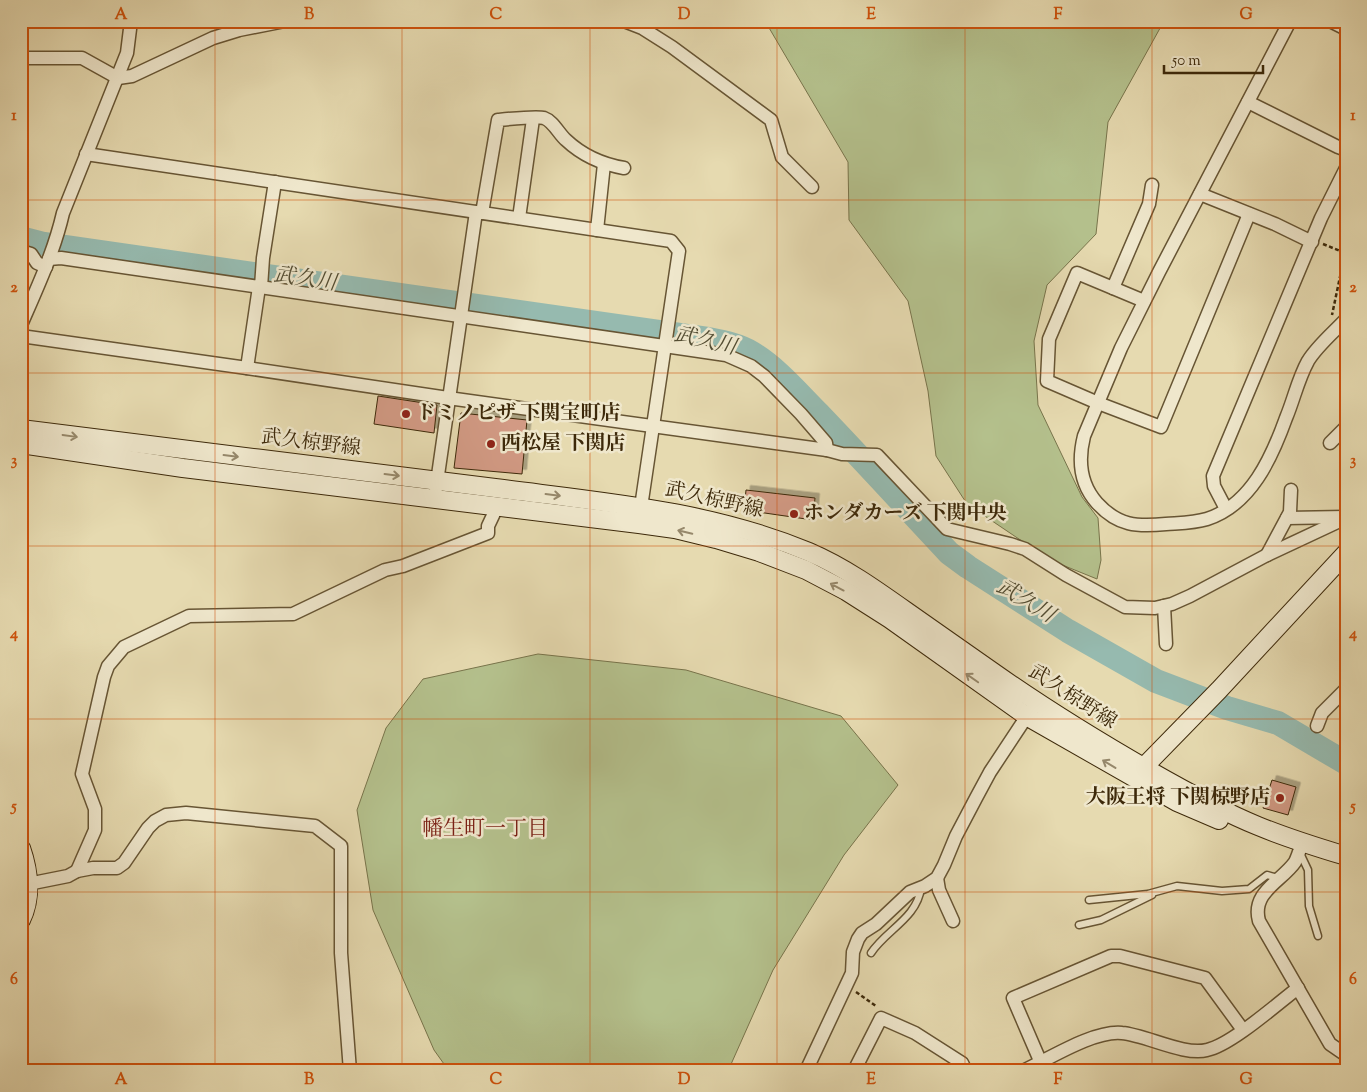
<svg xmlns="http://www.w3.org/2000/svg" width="1367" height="1092" viewBox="0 0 1367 1092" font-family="'Sorts Mill Goudy','Noto Serif JP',serif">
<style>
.green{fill:#b4c08c;stroke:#78744b}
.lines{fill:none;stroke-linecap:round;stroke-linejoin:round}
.river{stroke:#96baaf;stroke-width:24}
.building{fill:#d29a84;stroke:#3d290a;filter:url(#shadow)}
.lane-casing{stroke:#675534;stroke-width:9}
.street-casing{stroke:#675534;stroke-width:15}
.secondary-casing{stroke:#3d290a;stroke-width:20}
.path{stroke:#3d290a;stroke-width:2.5;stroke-dasharray:4 2.5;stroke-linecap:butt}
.lane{stroke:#efe7cc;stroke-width:6}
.street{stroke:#efe7cc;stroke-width:12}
.secondary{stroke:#efe7cc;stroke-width:18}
.oneway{stroke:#96886b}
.grid{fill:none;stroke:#ce520c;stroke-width:1;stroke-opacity:0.55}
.poi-dot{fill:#8f2418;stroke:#efe7cc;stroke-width:2}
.labels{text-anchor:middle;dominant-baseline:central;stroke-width:5;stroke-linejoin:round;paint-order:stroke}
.poi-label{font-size:20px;font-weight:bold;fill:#3d290a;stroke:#efe7cc;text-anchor:start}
.street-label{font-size:20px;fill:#3d290a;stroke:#efe7cc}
.water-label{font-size:21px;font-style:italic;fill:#534d33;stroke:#efe7cc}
.neighbourhood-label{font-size:21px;fill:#7a1f14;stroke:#efe7cc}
.neatline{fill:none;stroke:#ce520c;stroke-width:2}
.grid-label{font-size:16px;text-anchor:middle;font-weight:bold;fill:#ce520c}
</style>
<defs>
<filter id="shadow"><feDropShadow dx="4.5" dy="-4.5" stdDeviation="0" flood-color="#0004"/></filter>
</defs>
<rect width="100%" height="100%" fill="#e6dab0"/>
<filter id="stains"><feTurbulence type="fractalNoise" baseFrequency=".004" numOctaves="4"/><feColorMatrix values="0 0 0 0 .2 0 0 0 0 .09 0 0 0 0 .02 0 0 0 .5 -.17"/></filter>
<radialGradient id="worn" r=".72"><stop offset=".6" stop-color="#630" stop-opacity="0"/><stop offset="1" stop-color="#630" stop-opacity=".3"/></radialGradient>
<!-- green -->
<g class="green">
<path d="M765,21h399l-56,101 -12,112 -49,51 -13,56 4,64 44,92 16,21 3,42 -4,19 -47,-19 -83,-56 -31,-48 -8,-65 -20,-90 -59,-81 -1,-58z"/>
<path d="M538,654l148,16 155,46 57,69 -54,70 -71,115 -45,101h-279l-15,-21 -61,-140 -16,-100 29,-82 37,-49z"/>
</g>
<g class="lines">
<!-- river -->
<path class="river" d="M21,238l23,6 664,95c15,3 31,6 44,14 25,15 46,40 67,61 44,46 86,92 130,139l19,14 100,64 88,50 71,27 51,15 68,40"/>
</g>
<!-- building -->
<g class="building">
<path d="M378,396l59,9 -3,28 -60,-9z"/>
<path d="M461,413l66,7 -5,54 -68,-6z"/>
<path d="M746,490l69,8 -2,22 -69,-10z"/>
<path d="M1272,780l24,7 -8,28 -25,-7z"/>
</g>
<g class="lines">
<!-- lane casing -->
<g class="lane-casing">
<g id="lane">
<path d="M1300,853l8,17 1,36 9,30"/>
<path d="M1089,900l59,-6 29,-8 45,5 27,-2 18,-14 11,3"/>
<path d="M1079,925l22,-5 51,-25"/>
<path d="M871,953c15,-23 46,-35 50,-65"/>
</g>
</g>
<!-- street casing -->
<g class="street-casing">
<g id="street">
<path d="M624,21l18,7 30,19 99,73 11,37 30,30"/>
<path d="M1290,21l-131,251 -38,76 -37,88c-6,24 -4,48 13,67 21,23 40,24 69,21 13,-1 28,-1 41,-5 44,-14 65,-62 79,-101 8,-19 12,-39 22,-57 9,-15 26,-29 38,-42"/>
<path d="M1330,21l16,8"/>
<path d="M21,58h61l36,20 14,-2 81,-38 26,-8 46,-9"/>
<path d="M1248,102l90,45 8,3"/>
<path d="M86,154l585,87 8,10 -38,256"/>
<path d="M1200,194l75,30 37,18"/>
<path d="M482,213l16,-93c10,-1 39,-4 46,-2 9,3 15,16 22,22 17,16 35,24 58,28"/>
<path d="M519,218l14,-99"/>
<path d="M597,230l7,-66"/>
<path d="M21,251l10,3 6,9 9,4"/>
<path d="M49,259l12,-1 665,97 25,11 13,10 37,38 25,29 1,7"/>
<path d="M261,287l2,-29 12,-76"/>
<path d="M1113,288l36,-84 3,-19"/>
<path d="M1144,301l-67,-28 -28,66 -2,42 51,22 63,24 88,-213"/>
<path d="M21,325c16,-37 33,-73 42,-112l64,-160 4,-32"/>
<path d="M21,336l226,32 201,30 379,52 15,4 35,1 70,74 63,15 15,5 41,26 59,32 30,1 17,-4 18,-8 77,-41 79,-37"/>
<path d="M247,368l12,-81"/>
<path d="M1330,443l16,-16"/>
<path d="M436,489l40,-277"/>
<path d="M1226,509l-12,-23 -1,-10 108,-258 25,-50"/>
<path d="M1287,518l58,-1"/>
<path d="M1267,555l23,-43 1,-22"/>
<path d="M1164,606l2,38"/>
<path d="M1317,726l5,-13 24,-24"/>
<path d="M1302,843c-2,6 -4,13 -7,19 -13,19 -44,30 -36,59l71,123 16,11"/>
<path d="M77,871l18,-41v-21l-13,-35 22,-97 4,-11 16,-19 65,-31 104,-2 92,-44 18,-4 85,-33v-7l9,-19"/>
<path d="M937,878l2,12 14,31"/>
<path d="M28,884l40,-8 9,-5 16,-3h24l7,-5 24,-35 7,-7 11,-6 20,-2 129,13 26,20v107l9,118"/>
<path d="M1041,1063l-28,-65 98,-42h9l85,22 38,52"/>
<path d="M806,1071l46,-98 1,-21 5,-13 4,-6 14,-9 34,-32 15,-6 12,-8 7,-13 12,-29 20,-38 14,-26 41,-62"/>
<path d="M854,1071l27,-53 34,15 47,30 4,8"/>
<path d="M1023,1071c26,-12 71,-41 99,-38 24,2 62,23 85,17 24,-5 70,-46 91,-62"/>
</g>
</g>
<!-- secondary casing -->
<g class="secondary-casing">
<g id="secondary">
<path d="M21,429c158,21 316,38 474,59 107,14 213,22 314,64 35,15 66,37 97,59 29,20 58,41 87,61 51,36 103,68 157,99 35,20 71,40 108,55 29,12 58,21 88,30"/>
<path d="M21,444l162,24 456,56 36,5 41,10 43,13 47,18 40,21 44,28 138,98 149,85 42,18"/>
<path d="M1137,774l82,-84 127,-137"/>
<path d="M21,848c8,23 11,50 0,72"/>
</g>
</g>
<!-- path -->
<g class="path">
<path d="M1323,244l22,9 -13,62"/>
<path d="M856,992l20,14"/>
</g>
<!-- lane -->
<use href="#lane" class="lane"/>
<!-- street -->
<use href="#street" class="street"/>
<!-- secondary -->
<use href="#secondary" class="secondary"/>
</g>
<!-- one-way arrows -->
<defs><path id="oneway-shaft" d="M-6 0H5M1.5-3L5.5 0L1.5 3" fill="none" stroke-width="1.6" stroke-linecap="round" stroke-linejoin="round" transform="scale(1.25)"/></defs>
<g class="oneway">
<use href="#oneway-shaft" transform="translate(70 436) rotate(8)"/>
<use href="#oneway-shaft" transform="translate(231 456) rotate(7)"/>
<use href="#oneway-shaft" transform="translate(392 475) rotate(7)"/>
<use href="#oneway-shaft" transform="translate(553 495) rotate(7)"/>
<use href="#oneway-shaft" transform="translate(685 532) rotate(-167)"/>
<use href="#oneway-shaft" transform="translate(837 587) rotate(-152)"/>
<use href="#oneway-shaft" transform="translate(972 678) rotate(-145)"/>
<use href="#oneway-shaft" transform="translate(1109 764) rotate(-149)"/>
</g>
<!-- grid -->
<path class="grid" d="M215,21v1050M402,21v1050M590,21v1050M777,21v1050M965,21v1050M1152,21v1050M21,200h1325M21,373h1325M21,546h1325M21,719h1325M21,892h1325"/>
<!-- markers -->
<g class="poi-dot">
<circle cx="406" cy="414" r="5"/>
<circle cx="491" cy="444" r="5"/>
<circle cx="794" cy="514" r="5"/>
<circle cx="1280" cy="798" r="5"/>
</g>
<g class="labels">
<!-- poi labels -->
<g class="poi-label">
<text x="416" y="414">ドミノピザ 下関宝町店</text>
<text x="501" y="444">西松屋 下関店</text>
<text x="804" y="514">ホンダカーズ 下関中央</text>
<text x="1270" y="798" text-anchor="end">大阪王将 下関椋野店</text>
</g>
<!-- street labels -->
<g class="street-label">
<text transform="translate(311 444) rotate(7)">武久椋野線</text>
<text transform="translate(714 501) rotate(13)">武久椋野線</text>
<text transform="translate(1072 698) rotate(33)">武久椋野線</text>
</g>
<!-- water labels -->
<g class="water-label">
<text transform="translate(305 280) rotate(8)">武久川</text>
<text transform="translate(705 342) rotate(13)">武久川</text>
<text transform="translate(1025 602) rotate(31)">武久川</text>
</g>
<!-- neighbourhood labels -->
<g class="neighbourhood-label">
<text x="485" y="830">幡生町一丁目</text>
</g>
</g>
<!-- margin -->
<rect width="1367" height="1092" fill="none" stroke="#e6dab0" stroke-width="55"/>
<!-- scale -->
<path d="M1164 65v8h99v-8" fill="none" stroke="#3d290a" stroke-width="2.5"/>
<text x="1172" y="65" font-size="15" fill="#3d290a" stroke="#efe7cc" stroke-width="4" paint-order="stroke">50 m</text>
<rect x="28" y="28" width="1312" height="1036" class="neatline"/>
<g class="grid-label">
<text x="121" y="19">A</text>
<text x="309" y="19">B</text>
<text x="496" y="19">C</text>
<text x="684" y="19">D</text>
<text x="871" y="19">E</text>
<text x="1058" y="19">F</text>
<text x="1246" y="19">G</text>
<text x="14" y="120">1</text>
<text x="1353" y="120">1</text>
<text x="14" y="292">2</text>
<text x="1353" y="292">2</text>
<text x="14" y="465">3</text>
<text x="1353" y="465">3</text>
<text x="14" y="638">4</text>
<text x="1353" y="638">4</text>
<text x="14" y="811">5</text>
<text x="1353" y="811">5</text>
<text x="14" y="984">6</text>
<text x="1353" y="984">6</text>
<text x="121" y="1084">A</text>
<text x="309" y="1084">B</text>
<text x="496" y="1084">C</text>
<text x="684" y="1084">D</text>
<text x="871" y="1084">E</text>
<text x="1058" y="1084">F</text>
<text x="1246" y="1084">G</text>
</g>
<rect width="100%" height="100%" filter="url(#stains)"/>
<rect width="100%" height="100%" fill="url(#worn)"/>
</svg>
